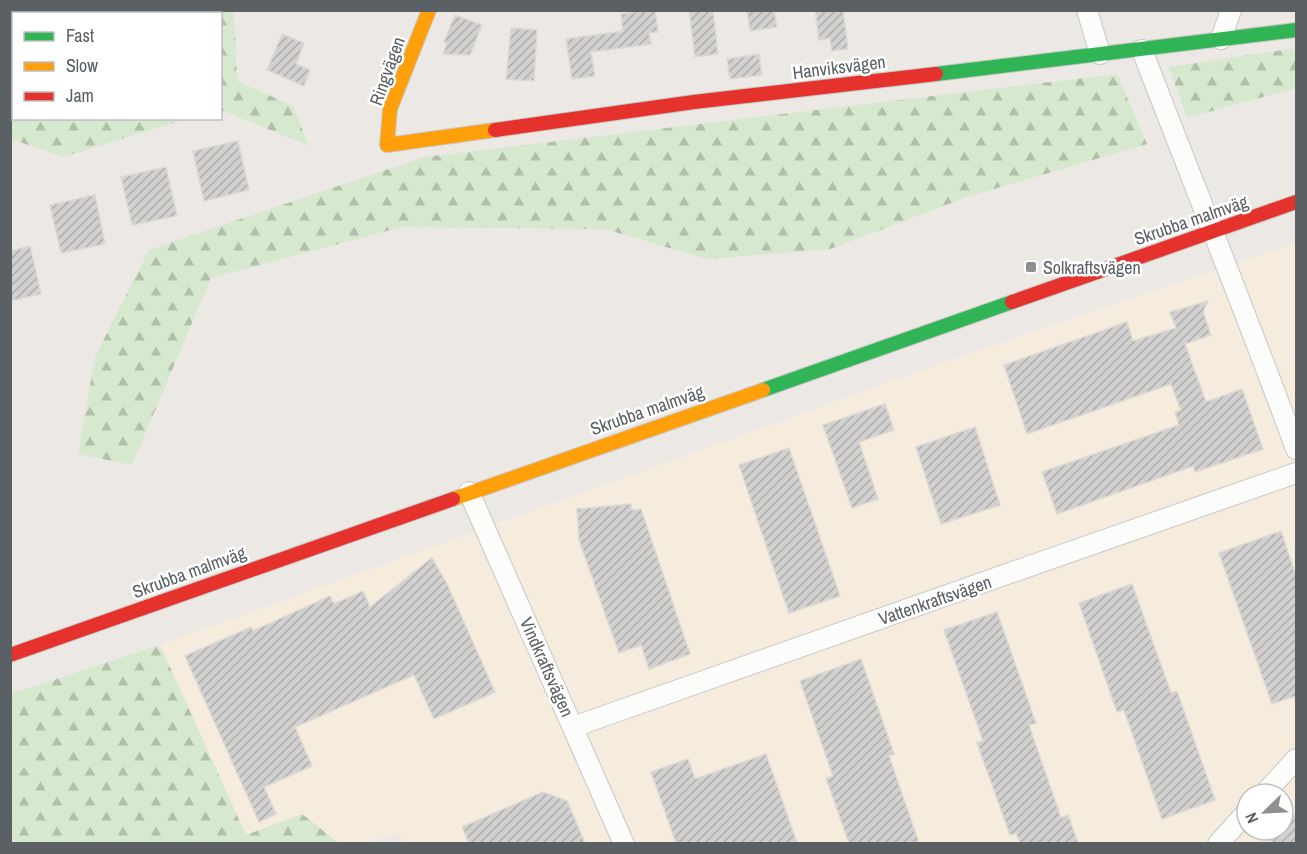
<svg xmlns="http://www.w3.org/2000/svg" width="1307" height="854" viewBox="0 0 1307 854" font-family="'Archivo Narrow',sans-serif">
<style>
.commercial{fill:#f6ecdd;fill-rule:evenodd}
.forest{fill:url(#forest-firs)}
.building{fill:url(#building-hatch);stroke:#dcd8d4;stroke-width:1.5}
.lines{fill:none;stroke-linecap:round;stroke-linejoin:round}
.street-casing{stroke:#c7c7c6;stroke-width:22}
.fast-casing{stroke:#c8c8c8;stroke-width:16}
.slow-casing{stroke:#c8c8c8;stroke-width:16}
.jam-casing{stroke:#c8c8c8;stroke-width:16}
.street{stroke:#fcfcfb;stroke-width:20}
.fast{stroke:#30b455;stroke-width:14}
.slow{stroke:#ff9f0a;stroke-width:14}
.jam{stroke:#e5322d;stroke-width:14}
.poi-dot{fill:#8d9091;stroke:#fff;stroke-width:2}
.labels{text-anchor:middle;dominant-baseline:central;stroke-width:5;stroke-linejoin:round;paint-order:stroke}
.street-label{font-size:18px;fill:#5a6064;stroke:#fff}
.poi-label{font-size:18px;fill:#5a6064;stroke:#fff;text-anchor:start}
</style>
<defs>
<pattern id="forest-firs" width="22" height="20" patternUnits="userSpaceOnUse" patternTransform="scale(1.5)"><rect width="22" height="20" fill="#d6e8ce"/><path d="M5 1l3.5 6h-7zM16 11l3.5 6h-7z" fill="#b1bfab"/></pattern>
<pattern id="building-hatch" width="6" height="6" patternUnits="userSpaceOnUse" patternTransform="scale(1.5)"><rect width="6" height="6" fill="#d3d1cf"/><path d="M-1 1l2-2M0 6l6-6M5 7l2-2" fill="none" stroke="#aeadac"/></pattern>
</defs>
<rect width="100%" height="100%" fill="#ece9e5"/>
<!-- commercial -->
<path class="commercial" d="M1296,243v600l-891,1 -5,-11 -34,10 -27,1 -37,-30 -56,21 -86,-190 816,-294zM1247,794h36v36h-36z"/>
<!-- forest -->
<g class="forest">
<path d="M110,11h124l3,70 56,25 16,40 -88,-36 -1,-96 -111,-1z"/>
<path d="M1296,48v40l-109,30 -18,-51z"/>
<path d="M1117,74l30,70 -180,53 -137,52 -123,10 -102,-30 -203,-2 -191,51 -79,187 -54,-11 17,-97 54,-107 275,-93z"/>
<path d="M11,87l2,1 1,30 172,1 -123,38 -52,-18z"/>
<path d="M160,645l86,190 56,-21 37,29h-328v-149z"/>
</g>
<!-- building -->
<g class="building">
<path d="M645,10h10l3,22 -9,1 2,11 -60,8 4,24 -23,3 -6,-40 57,-8 -2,-17z"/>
<path d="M689,10h24l5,44 -23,3z"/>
<path d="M747,10h27l3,17 -27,4z"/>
<path d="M815,10h28l5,39 -16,2 -2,-13 -11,2z"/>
<path d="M455,15l27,10 -12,30 -27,-1 4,-11 -3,-1z"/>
<path d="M511,28l26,2 -3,51 -28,-2z"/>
<path d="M282,34l22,9 -8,21 14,6 -6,16 -37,-16z"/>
<path d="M759,54l3,21 -32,4 -3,-20z"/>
<path d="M238,141l11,49 -45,11 -11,-50z"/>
<path d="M166,167l11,49 -45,9 -11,-48z"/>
<path d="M95,195l10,49 -44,9 -11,-48z"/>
<path d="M30,246l11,48 -31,7v-50z"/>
<path d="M1208,301l-5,11 8,23 -26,9 21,58 36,-13 21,60 -68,23 -2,-6 -136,48 -15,-42 137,-47 -4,-13 6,-2 -10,-26 -144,50 -23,-69 123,-43 6,19 43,-13 -6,-16z"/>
<path d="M885,404l9,26 -35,12 19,57 -26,9 -29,-83z"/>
<path d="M975,427l25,78 -59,19 -25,-77z"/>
<path d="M789,448l51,148 -51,17 -50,-148z"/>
<path d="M631,504l1,6 9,-1 49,145 -41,15 -8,-24 -22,8 -40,-113 -2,-31z"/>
<path d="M1281,531l15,45v120l-24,8 -53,-151z"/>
<path d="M432,558l15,26 48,108 -61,27 -20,-44 -119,52 17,39 -48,21 12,27 -17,8 -74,-166 66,-29 2,4 77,-35 4,8 29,-13 7,16z"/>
<path d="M1132,584l39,109 6,-2 38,109 -53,19 -38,-109 -7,2 -38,-109z"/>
<path d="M997,612l39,111 -7,2 32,93 7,-3 10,28h-58l-4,-10 -6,2 -33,-92 6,-2 -39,-111z"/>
<path d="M861,659l33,95 -5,2 30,87h-70l-23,-65 7,-2 -33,-95z"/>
<path d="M766,754l31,89h-121l-25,-71 37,-13 7,20z"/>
<path d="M543,792l24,9 18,42h-116l-7,-16z"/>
<path d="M1296,813v30h-26l13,-13z"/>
</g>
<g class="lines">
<!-- street casing -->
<g class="street-casing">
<g id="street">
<path d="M1087,10l13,44"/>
<path d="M1221,39l10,-29"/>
<path d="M1142,50c51,133 105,265 154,399"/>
<path d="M469,492l155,352"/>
<path d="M573,727c241,-87 482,-169 723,-254"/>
<path d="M1264,794l32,-35"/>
<path d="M1218,844l29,-32"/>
</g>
</g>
<!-- fast casing -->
<g class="fast-casing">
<g id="fast">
<path d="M936,74l360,-44"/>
<path d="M763,390l249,-88"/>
</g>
</g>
<!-- slow casing -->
<g class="slow-casing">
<g id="slow">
<path d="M429,10l-39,99 -3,36 108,-15"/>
<path d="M453,499l310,-109"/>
</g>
</g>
<!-- jam casing -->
<g class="jam-casing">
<g id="jam">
<path d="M495,130l199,-28 242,-28"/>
<path d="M1012,302l284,-100"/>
<path d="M10,655l443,-156"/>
</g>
</g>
<!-- street -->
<use href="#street" class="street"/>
<!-- fast -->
<use href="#fast" class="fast"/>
<!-- slow -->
<use href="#slow" class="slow"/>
<!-- jam -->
<use href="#jam" class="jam"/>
</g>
<!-- markers -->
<rect class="poi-dot" x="1025" y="261" width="12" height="12" rx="3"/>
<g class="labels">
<!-- street labels -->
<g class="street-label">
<text transform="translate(839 67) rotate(-7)">Hanviksvägen</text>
<text transform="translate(387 71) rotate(-70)">Ringvägen</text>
<text transform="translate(1191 220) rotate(-19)">Skrubba malmväg</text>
<text transform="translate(647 410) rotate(-19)">Skrubba malmväg</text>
<text transform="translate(189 572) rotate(-20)">Skrubba malmväg</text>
<text transform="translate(935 600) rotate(-19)">Vattenkraftsvägen</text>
<text transform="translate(547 667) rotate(66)">Vindkraftsvägen</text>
</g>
<!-- poi labels -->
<g class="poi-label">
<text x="1043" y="267">Solkraftsvägen</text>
</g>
</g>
<!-- border -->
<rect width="1307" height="854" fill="none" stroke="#5a6064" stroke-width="24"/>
<!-- legend -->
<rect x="12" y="12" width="210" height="108" fill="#ffffff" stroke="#bdbfc1" stroke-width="1.5"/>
<rect x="24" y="32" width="30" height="9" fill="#30b455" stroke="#bdbfc1" stroke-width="1.5"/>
<text x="66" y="42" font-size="18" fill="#5a6064">Fast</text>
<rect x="24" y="62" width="30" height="9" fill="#ff9f0a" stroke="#bdbfc1" stroke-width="1.5"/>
<text x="66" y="72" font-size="18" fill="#5a6064">Slow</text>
<rect x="24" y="92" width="30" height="9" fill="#e5322d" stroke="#bdbfc1" stroke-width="1.5"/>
<text x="66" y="102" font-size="18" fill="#5a6064">Jam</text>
<!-- north arrow -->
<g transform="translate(1265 812) rotate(246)"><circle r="28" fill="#ffffff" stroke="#bdbfc1" stroke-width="1.5"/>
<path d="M0-4.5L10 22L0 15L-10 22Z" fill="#8d9091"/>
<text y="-9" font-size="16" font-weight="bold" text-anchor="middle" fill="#5a6064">N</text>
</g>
</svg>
